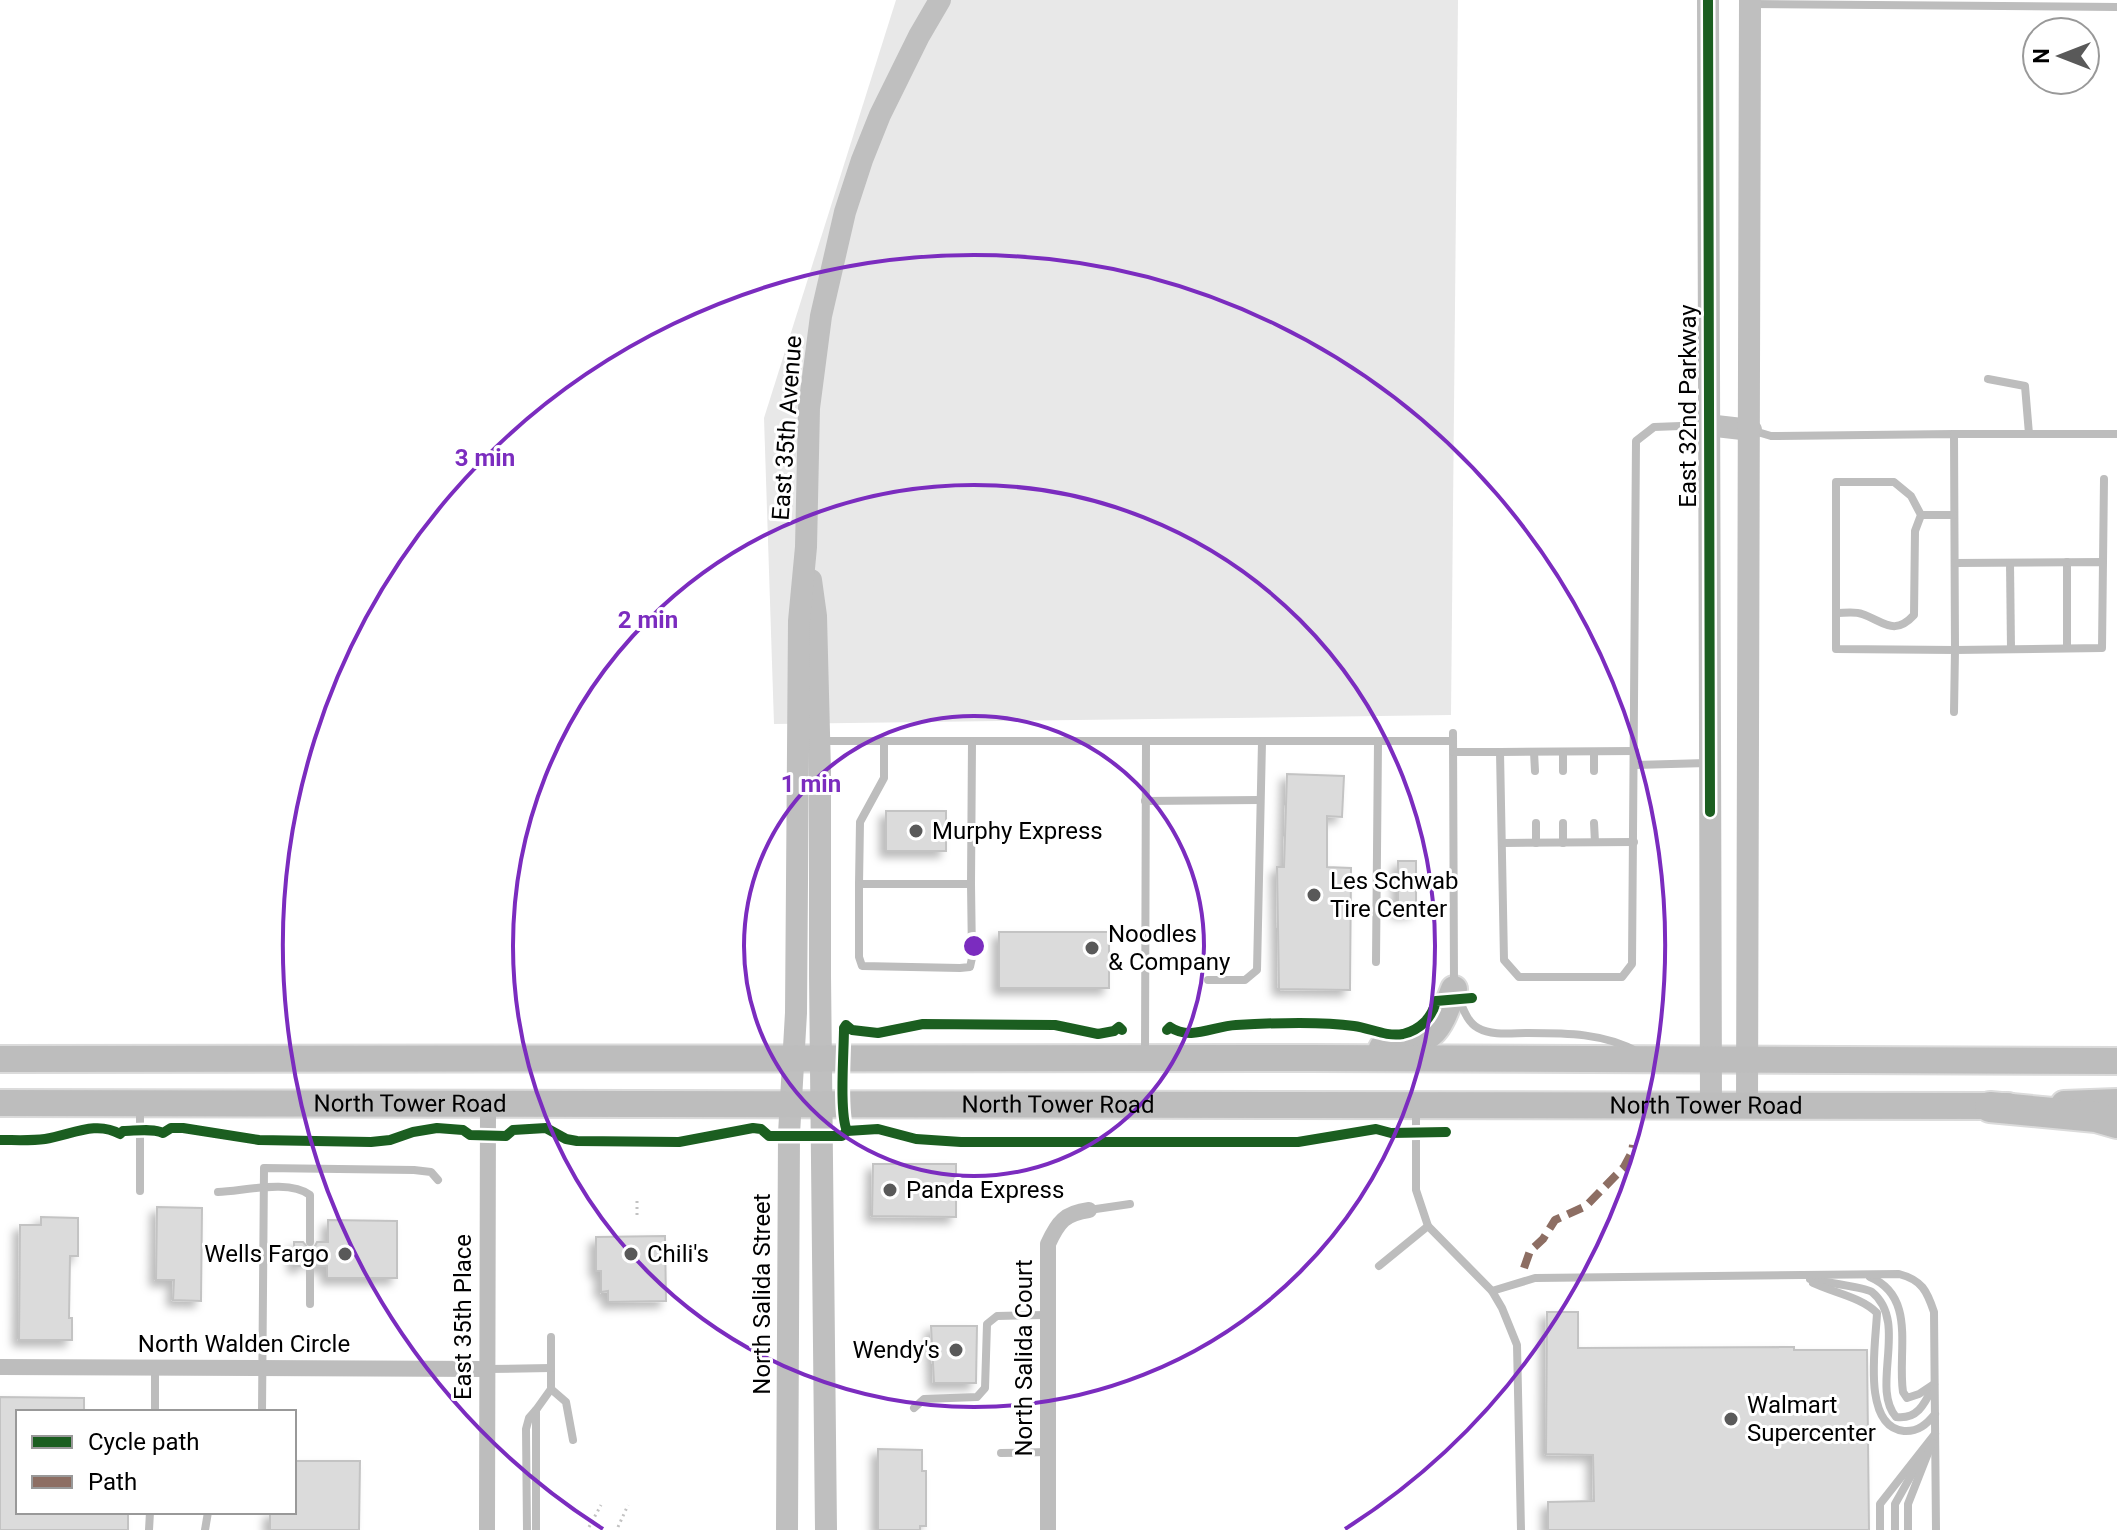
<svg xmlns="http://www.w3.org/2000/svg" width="2117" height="1530" viewBox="0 0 2117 1530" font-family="Roboto,sans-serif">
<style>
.green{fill:#e8e8e8}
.building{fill:#dbdbdb;stroke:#c3c3c3;stroke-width:2;filter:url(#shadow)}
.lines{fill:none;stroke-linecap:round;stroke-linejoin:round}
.primary-casing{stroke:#dbdbdb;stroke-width:30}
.highway-casing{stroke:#dbdbdb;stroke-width:34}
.path{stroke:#c2c2c2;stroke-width:3;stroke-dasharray:2 4;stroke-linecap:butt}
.lane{stroke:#bdbdbd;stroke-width:8}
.street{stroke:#bdbdbd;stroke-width:16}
.secondary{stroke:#bfbfbf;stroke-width:22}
.primary{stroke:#bdbdbd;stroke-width:26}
.highway{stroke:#bdbdbd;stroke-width:30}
.quiet{stroke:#8d6e63;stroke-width:8;stroke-dasharray:16 8;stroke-linecap:butt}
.cycleway-casing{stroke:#fff;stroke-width:15}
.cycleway{stroke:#1b5e20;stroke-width:10}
.ring{fill:none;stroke:#7b2cbf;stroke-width:4}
.poi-dot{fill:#595959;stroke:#fff;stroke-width:3}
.labels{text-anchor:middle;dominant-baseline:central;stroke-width:6;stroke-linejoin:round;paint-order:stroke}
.street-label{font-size:24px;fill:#000;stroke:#fff}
.poi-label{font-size:24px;fill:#000;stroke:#fff;text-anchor:start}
.centre{fill:#7b2cbf;stroke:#fff;stroke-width:4}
.ring-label{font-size:24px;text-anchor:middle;font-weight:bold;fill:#7b2cbf;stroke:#fff;stroke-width:6;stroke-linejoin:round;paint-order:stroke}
</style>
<defs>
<filter id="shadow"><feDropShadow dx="-6" dy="6" stdDeviation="4" flood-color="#0004"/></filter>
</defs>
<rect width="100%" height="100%" fill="#fff"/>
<!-- green -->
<path class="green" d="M896,0h562l-7,715 -677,9 -10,-306z"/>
<!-- building -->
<g class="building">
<path d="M1287,774l57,2 -2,41 -15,-1v51l24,1 -1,122 -71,-1 -2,-122h7z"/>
<rect x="886" y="811" width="60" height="40"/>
<path d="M1398,861h18v51l-18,1z"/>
<rect x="999" y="932" width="110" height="56"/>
<path d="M873,1164h83v53l-84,-1z"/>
<path d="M157,1207l45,1 -1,93 -28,-1 1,-20h-18z"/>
<path d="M41,1217l37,1v38h-8l-1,62h3v22h-53l1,-115h21z"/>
<path d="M328,1220l69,1v57h-70v-12h-10l-6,-7 -5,1 -3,6h-9v-24h9l6,7 5,-1 3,-6h11z"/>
<path d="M665,1236l1,65 -58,1v-11l-7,1v-21h-5v-34z"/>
<path d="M1547,1312h31v36l216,-1v3h73l2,180h-321v-28l46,-1 -1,-46 -47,-1z"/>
<path d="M931,1326h46l-1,57h-42z"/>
<path d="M0,1397l84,1v14h-66v100h110v18h-128z"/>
<path d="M878,1449l44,1v21h4v55h-6v4h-42z"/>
<path d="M294,1461h66l-1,69h-89v-18h24z"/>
</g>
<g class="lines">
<!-- primary casing -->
<g class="primary-casing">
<g id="primary">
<path d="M1382,1048c52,-7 54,-11 72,-59"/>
<path d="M0,1059l1308,-1c269,3 539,1 809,3"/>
<path id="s1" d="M0,1103l2008,3"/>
<path d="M2064,1104l53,-2"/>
</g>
</g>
<!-- highway casing -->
<g class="highway-casing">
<path id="highway" d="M1990,1107l106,10 21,6"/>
</g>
<!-- path -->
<g class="path">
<path d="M637,1201v18"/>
<path d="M683,1257h17"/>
<path d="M589,1527l12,-22"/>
<path d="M618,1527l10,-22"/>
</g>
<!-- lane -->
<g class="lane">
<path d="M1751,4l366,3"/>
<path d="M1988,379l37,7 4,48"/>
<path d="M1751,430l20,6 183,-2 1,216 -119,-1v-167h58l17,14 10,19 -6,16 -1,84c-20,22 -31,6 -52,-1 -7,-3 -18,-1 -26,-1"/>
<path d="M1954,434h163"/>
<path d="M1921,515h32"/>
<path d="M2067,562v86"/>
<path d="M2103,562l1,-83"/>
<path d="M2010,563l1,86"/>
<path d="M1954,712l1,-62 147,-2 1,-86 -148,1"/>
<path d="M1453,733l1,251"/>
<path d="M822,741h631"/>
<path d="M884,741v37l-24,44 -1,62h112l1,-142"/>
<path d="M1454,752h46l4,208 15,17h103l10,-13 4,-523 18,-14 53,-2"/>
<path d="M1500,752l135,-1"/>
<path d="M1534,752l1,19"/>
<path d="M1563,752v19"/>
<path d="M1594,752v19"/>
<path d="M1635,765l72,-2"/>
<path d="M1145,801l114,-1"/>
<path d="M1536,823v20"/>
<path d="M1563,823v20"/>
<path d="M1594,823l1,19"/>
<path d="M1503,843l131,-1"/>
<path d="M859,884v73l3,9 98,2 10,-1 2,-9 -1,-74"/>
<path d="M1376,962l2,-220"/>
<path d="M1208,980h37l12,-10 5,-228"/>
<path d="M1458,997c5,11 9,25 20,31 14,8 34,5 50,5 38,0 76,0 110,19"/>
<path d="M1145,1055l1,-312"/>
<path d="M140,1108v83"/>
<path d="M1416,1109v81l12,36 64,65 10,17 15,37 4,185"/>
<path d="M218,1192c26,-1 71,-13 92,3v47"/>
<path d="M1089,1210l41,-6"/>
<path d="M1379,1266l49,-40"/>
<path d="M1870,1277c47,20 27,75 33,115l4,6 12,-4 15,-10"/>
<path d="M1810,1279c12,3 55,8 62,13 37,30 -2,95 24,125 22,3 29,-14 38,-32"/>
<path d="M1813,1283c21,10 48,14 64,30 -1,29 -16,114 27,118 14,1 23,-7 31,-17"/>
<path d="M1492,1291l43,-13 364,-4c23,6 28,17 35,38l2,218"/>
<path d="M310,1304v-38"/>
<path d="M551,1337v52l15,13 7,38"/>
<path d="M487,1369l64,-1"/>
<path d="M914,1408l10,-9 53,-2 8,-9 2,-64 10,-8 49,-1"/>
<path d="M155,1412v-45"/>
<path d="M262,1412l2,-244 150,2 17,2 7,8"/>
<path d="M1001,1453l47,-1"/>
<path d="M149,1530l1,-18"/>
<path d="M205,1530l3,-18"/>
<path d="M527,1530l-1,-101 3,-11 7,-8"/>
<path d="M536,1530v-120l15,-21"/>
<path d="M1880,1530v-26l55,-70"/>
<path d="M1895,1530v-26l26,-46"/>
<path d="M1908,1530v-26l24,-61"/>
</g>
<!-- street -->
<g class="street">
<path d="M0,1367l487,2"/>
<path d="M487,1530l1,-426"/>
<path d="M1048,1530v-286c10,-22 17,-31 41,-34"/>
</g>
<!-- secondary -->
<g class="secondary">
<path d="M1708,0l3,1106"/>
<path d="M1707,425l44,5"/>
<path d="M811,580l5,36 4,156v204l6,554"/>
<path d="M1747,1107l3,-1107"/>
<path d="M787,1530l2,-396 7,-121 3,-392 7,-74 3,-139 12,-92 24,-104 17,-52 18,-45 39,-79 21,-36"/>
</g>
<!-- primary -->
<use href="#primary" class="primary"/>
<!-- highway -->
<use href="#highway" class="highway"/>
<!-- quiet -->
<path class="quiet" d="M1524,1268l6,-17 13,-12 12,-19 31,-14 38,-39 8,-15 1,-7"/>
<!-- cycleway casing -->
<g class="cycleway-casing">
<g id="cycleway">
<path d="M1708,0l2,812"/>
<path d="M1167,1030l3,-3c20,14 44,-1 66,-2 34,-2 84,-4 118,1 16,2 32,11 49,8 17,-4 29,-16 33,-33l36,-3"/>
<path d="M847,1131c-8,-18 -3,-80 -3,-103l2,-3 6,5 26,3 45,-9 132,1 43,9 16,-3 5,-4 3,3"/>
<path d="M0,1140c15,0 31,1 45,-1 26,-4 51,-19 75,-5l3,-3c12,0 30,-3 40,2l8,-5h12l76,12 112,2 19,-2 23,-8 24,-4 26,2 7,5 36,1 7,-6 33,-2 20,11 11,2 102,1 74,-14 8,1 8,7h73l5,-5 31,-2 38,10 45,3h337l78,-13 15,4 55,-1"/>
</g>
</g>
<!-- cycleway -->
<use href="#cycleway" class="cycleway"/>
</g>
<!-- distance rings -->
<g class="ring">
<circle cx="974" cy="946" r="230"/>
<circle cx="974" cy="946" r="461"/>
<path d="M603 1529A691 691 0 1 1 1345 1529"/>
</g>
<!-- markers -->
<g class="poi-dot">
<circle cx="916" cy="831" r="8"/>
<circle cx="1314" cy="895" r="8"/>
<circle cx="1092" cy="948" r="8"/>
<circle cx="890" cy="1190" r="8"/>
<circle cx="345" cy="1254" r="8"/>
<circle cx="631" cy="1254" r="8"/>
<circle cx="956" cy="1350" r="8"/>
<circle cx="1731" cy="1419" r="8"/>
</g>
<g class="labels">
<!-- street labels -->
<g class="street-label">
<text transform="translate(1688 406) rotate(-90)">East 32nd Parkway</text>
<text transform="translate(787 428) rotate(-86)">East 35th Avenue</text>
<text stroke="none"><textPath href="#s1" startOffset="410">North Tower Road</textPath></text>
<text stroke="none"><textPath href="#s1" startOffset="1058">North Tower Road</textPath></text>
<text stroke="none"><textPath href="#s1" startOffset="1706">North Tower Road</textPath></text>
<text transform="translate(762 1294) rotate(-90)">North Salida Street</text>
<text transform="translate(463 1317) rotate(-90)">East 35th Place</text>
<text x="244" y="1344">North Walden Circle</text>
<text transform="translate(1024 1358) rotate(-90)">North Salida Court</text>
</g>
<!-- poi labels -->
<g class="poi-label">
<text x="932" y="831">Murphy Express</text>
<text x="1330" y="881">Les Schwab<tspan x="1330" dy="28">Tire Center</tspan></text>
<text x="1108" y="934">Noodles<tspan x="1108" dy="28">&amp; Company</tspan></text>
<text x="906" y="1190">Panda Express</text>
<text x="329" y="1254" text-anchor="end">Wells Fargo</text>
<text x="647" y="1254">Chili's</text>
<text x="940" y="1350" text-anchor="end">Wendy's</text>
<text x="1747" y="1405">Walmart<tspan x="1747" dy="28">Supercenter</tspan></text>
</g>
</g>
<circle cx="974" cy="946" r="12" class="centre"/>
<g class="ring-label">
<text x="485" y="466">3 min</text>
<text x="648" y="628">2 min</text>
<text x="811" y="792">1 min</text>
</g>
<!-- legend -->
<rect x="16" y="1410" width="280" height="104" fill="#ffffff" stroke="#999999" stroke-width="2"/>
<rect x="32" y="1436" width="40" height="12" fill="#1b5e20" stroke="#999999" stroke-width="2"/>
<text x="88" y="1450" font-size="24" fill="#000000">Cycle path</text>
<rect x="32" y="1476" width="40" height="12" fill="#8d6e63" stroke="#999999" stroke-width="2"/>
<text x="88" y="1490" font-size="24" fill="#000000">Path</text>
<!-- north arrow -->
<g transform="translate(2061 56) rotate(270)"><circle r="38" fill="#ffffff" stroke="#999999" stroke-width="2"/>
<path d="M0-6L14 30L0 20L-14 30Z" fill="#595959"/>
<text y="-12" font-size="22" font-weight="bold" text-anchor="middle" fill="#000000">N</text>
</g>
</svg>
